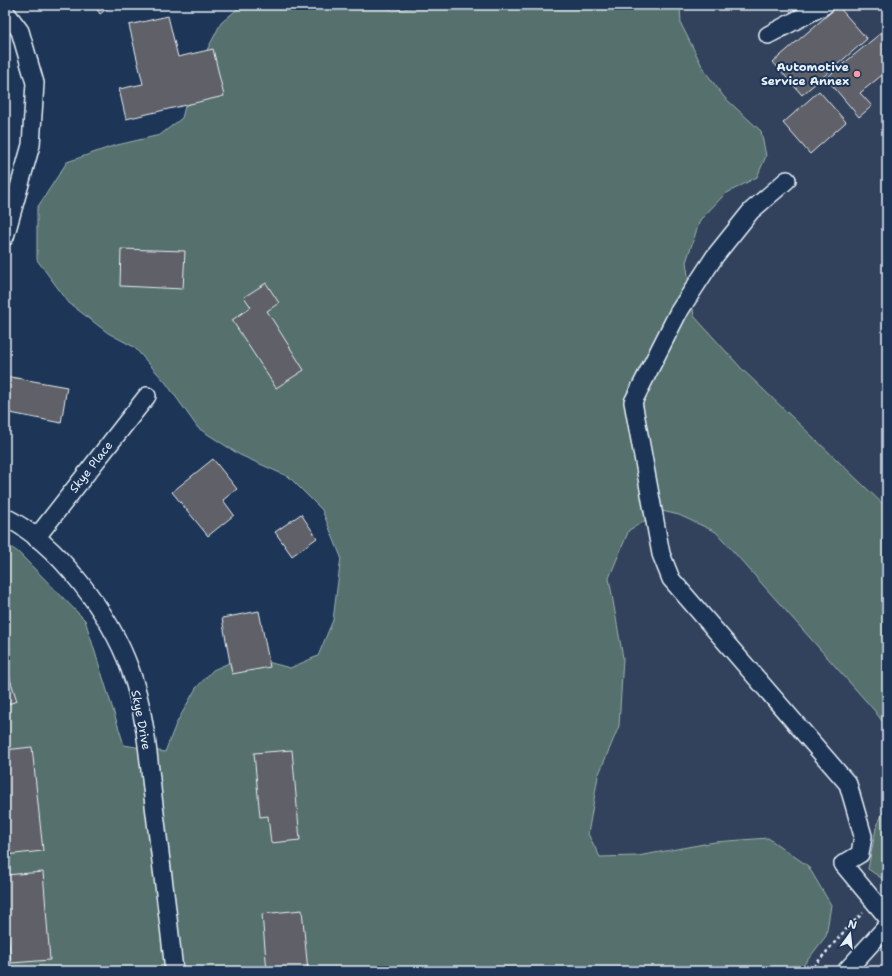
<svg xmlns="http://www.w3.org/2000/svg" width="892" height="976" viewBox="0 0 892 976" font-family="'Shantell Sans',sans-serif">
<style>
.built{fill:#30425c}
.green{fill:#55706d;stroke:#9eb0b2}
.building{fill:#5e6068;stroke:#e8f1f8}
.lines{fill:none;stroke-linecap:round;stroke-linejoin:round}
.minor-casing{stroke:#e8f1f8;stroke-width:20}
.path{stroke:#e8f1f8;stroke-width:2.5;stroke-dasharray:3 3;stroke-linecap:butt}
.minor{stroke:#1d3557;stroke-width:17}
.poi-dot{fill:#ff9aa2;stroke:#1d3557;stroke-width:1.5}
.labels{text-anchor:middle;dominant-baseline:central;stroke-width:4;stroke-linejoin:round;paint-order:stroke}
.poi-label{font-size:12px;font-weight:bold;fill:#e8f1f8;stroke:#1d3557;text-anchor:end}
.street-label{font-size:12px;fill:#e8f1f8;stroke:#1d3557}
</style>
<rect width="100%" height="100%" fill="#1d3557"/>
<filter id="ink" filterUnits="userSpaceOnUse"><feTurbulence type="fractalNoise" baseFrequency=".025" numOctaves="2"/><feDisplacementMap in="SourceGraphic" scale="8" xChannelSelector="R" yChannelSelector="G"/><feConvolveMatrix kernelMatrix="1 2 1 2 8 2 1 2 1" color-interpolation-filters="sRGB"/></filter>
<g filter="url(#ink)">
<!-- built -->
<path class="built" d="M339,5h548v23l-61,50 33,39 12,-11 -11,-13 27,-22v900h-460z"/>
<!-- green -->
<g class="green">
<path d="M242,5h142l9,6 32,-6h255l1,19 23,46 20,27 37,34 5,25 -9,21 -32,17 -25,26 -14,42 8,54 48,53 145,139v220l-13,-18 -158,-178 -37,-17 -17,-4 -33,19 -20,48 14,80 -4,68 -21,50 -10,58 12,23 38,-1 77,-14 53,-4 40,28 23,39 -5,31 -27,35h-794v-428l13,9 67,68 39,125 41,7 11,-28 20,-36 17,-18 32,-14 45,12 28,-12 15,-36 8,-63 -19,-47 -33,-33 -49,-22 -42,-27 -32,-45 -32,-36 -26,-14 -39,-30 -32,-43v-52l30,-46 46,-16 47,-11 22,-17 10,-39 29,-56z"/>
<path d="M887,804v78l-19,-13 8,-41z"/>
</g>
<!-- building -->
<g class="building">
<path d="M94,5h18l-12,9z"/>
<path d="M838,6l29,33 -65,56 -29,-33z"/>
<path d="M168,16l10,41 35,-8 11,47 -98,23 -7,-30 24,-5 -14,-59z"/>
<path d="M887,28v43l-27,22 12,13 -13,11 -33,-39z"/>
<path d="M819,91l27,31 -36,32 -27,-31z"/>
<path d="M121,249l64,2 -2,38 -63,-3z"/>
<path d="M266,283l13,20 -12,8 37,59 -28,18 -44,-68 19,-13 -7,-10z"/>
<path d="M5,376l62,11 -6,36 -56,-11z"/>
<path d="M213,459l24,30 -14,11 11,15 -26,21 -36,-44z"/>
<path d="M301,514l16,24 -25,18 -17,-24z"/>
<path d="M259,611l11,56 -38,7 -10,-56z"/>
<path d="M5,663l12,38 -12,4z"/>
<path d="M32,747l11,104 -38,4v-105z"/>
<path d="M292,750l8,90 -29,3 -3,-27 -8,1 -6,-64z"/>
<path d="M43,872l7,88 -39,3 -6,-63v-25z"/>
<path d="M302,910l6,61h-41l-5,-57z"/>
</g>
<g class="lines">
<!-- minor casing -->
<g class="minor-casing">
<g id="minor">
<path d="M5,11l15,20 15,52 -4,62 -26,92"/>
<path d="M768,35l57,-30"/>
<path d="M787,180l-36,31 -36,45 -37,57 -45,89 28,152 10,25 177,205 15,52 -3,18 -17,10 44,53"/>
<path d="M5,517c53,26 105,97 125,152 15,41 18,85 23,128 7,58 15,116 21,174"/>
<path d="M36,538l111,-142"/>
<path d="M846,971l41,-45"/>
</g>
</g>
<!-- path -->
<g class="path">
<path d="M810,971l38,-44 15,-14"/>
<path d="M886,971l1,-2"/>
</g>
<!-- minor -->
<use href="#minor" class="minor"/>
</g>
</g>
<!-- markers -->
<circle class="poi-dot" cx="857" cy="74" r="4"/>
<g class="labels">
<!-- poi labels -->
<g class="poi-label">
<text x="849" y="67">Automotive<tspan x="849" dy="14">Service Annex</tspan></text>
</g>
<!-- street labels -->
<g class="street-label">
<text transform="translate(91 467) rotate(-52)">Skye Place</text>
<text transform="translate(141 720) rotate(79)">Skye Drive</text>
</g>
</g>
<!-- margin -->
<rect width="892" height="976" fill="none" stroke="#1d3557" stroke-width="20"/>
<rect x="10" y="10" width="872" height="956" fill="none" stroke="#e8f1f8" stroke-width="1.5" filter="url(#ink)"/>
<!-- north arrow -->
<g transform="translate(850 934) rotate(15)" stroke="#1d3557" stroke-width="3" paint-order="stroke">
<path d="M0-3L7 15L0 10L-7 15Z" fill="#e8f1f8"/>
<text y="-6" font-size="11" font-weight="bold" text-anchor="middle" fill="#e8f1f8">N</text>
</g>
</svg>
